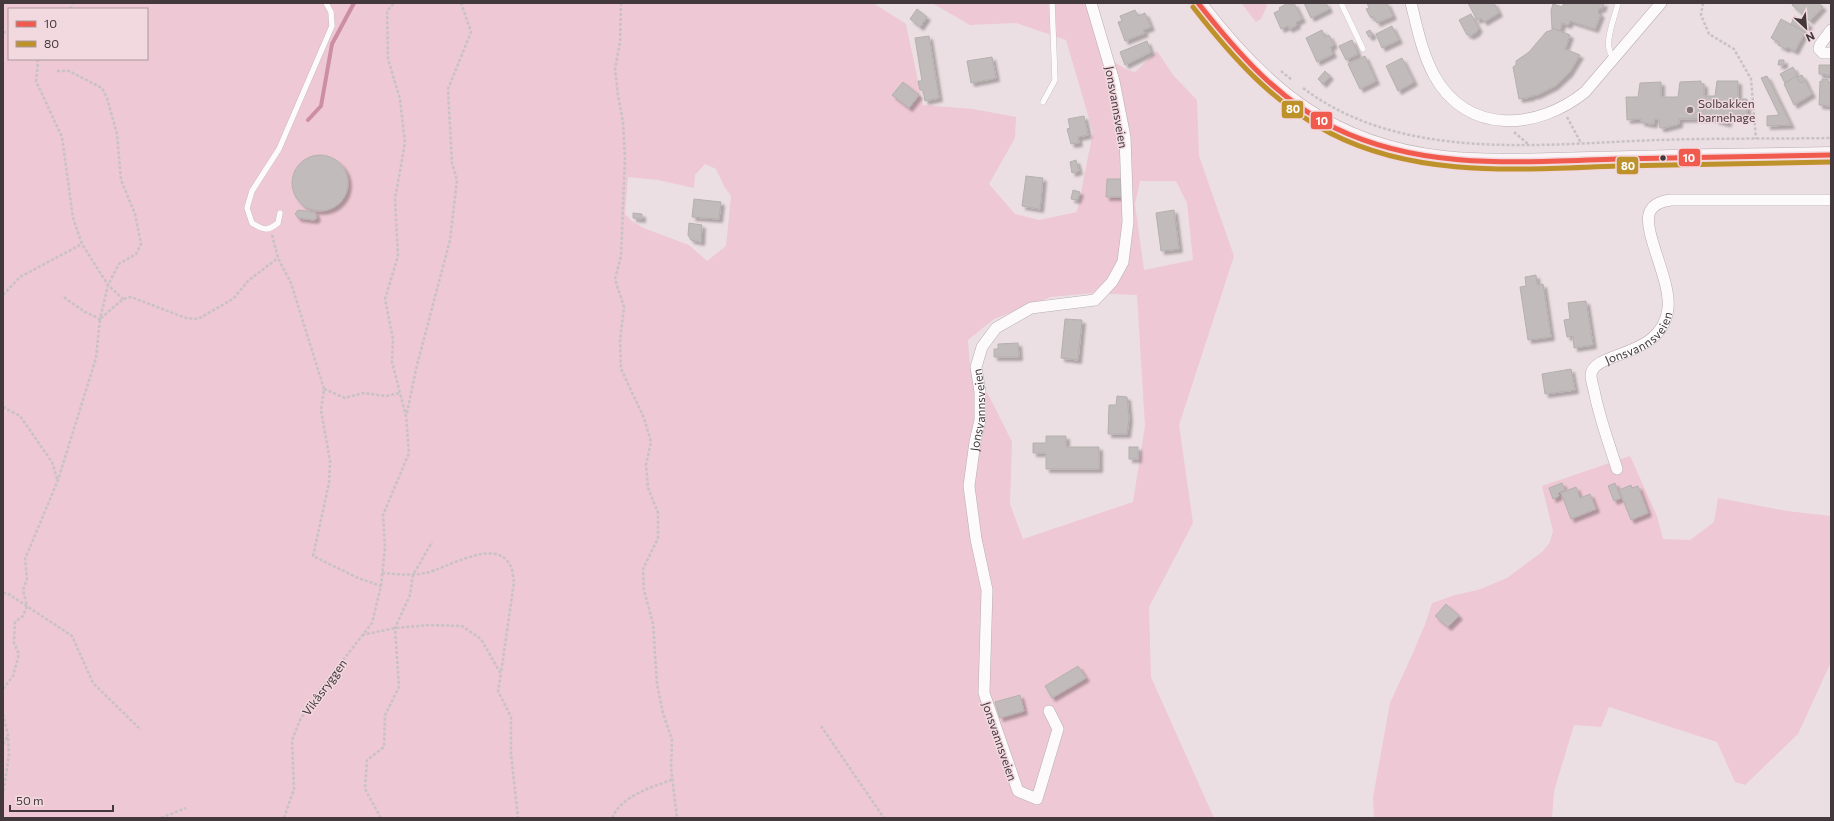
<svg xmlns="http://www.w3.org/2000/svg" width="1834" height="821" viewBox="0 0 1834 821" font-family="Commissioner,sans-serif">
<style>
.green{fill:#eec8d4;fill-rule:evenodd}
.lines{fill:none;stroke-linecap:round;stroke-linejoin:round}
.stream{stroke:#cc8ea3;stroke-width:4}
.building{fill:#c1bcbb;stroke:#b4b0ae;filter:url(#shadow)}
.lane-casing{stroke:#b8adb0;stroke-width:6}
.street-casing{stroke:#b8adb0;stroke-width:12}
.secondary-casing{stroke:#b8adb0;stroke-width:17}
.path{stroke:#c7c2c4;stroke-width:2.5;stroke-dasharray:3 2;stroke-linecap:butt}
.lane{stroke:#fcfafb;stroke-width:5.5}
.street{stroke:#fcfafb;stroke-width:11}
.secondary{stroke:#faf4f6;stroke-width:16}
.bus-1-casing{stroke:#f2d9e0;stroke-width:8}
.bus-2-casing{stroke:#f2d9e0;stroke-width:8}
.bus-1{stroke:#f15b4e;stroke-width:5}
.bus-2{stroke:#bd922b;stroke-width:5}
.poi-dot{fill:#7e7376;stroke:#f2d9e0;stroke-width:1.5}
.bus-dot{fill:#43393c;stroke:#f2d9e0;stroke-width:1.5}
.labels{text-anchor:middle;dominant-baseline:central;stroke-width:3;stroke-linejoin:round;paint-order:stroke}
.poi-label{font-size:12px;fill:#43393c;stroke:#f2d9e0;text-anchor:start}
.street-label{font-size:12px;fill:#43393c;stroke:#f2d9e0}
.line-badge{stroke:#f2d9e0;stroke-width:1.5}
.badge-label{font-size:11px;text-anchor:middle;font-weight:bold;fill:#fff}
</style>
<defs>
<filter id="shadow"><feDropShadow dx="3.5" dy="3.5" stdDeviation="1" flood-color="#0004"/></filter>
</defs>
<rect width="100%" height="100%" fill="#ecdfe3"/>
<!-- green -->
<g class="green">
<path d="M3,3h870l33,21 17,81 50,4 43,8 -1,21 -26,46 26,30 24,6 38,-8 16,-80 -27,-92 -50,-17 -46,2 -38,-22h156l11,49 28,18 8,2 22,-21 16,24 24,25 2,56 35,100 -55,169 14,98 -44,84 2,70 63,141h-1211zM9,9h138v50h-138zM705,164l11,5 9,19 6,8 -5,50 -19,15 -18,-16 -43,-16 -13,-7 -8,-8 3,-37 30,3 36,8 1,-13zM1140,181h36l11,22 6,57 -49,10 -9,-66zM1093,293l44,2 8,131 -12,76 -110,37 -13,-35 2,-62 -22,-44 -20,-31 -2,-27 26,-21 57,-22z"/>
<path d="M1241,3h24l2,3 -6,13 -5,3z"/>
<path d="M1630,456l27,60 6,23 27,1 24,-18 4,-24 69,13 44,5v146l-33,72 -53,51 -10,-3 -18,-40 -108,-35 -8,20 -27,-2 -20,66 -2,27h-178l-1,-21 17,-94 23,-50 13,-31 6,-19 23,-8 23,-5 29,-12 36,-27 7,-9 3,-11 -11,-45z"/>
</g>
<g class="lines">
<!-- stream -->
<path class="stream" d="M308,120l13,-14 11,-62 22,-41"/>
</g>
<!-- building -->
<g class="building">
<path d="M1288,3l3,2 3,-2 8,16 -6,3 1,3 -8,4 -1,-3 -7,3 -7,-16 6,-3 -1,-2z"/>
<path d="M1304,3h22l3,6 -18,9z"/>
<path d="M1367,3h20l6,13 -16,7 -4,-7 -2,2 -5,-9 3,-1z"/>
<path d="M1468,3h26l5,10 -15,9 -3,-4 -4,2z"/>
<path d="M1564,3h40l-2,6 -3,-1 -1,5 3,1 -6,15 -25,-8 -2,4 -6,-2 -2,8 -8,-3 -1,-18 2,-6 9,3z"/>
<path d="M1793,3h25l5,4 -13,14 -18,-16z"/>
<path d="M917,9l10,8 -7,10 -10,-8z"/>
<path d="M1135,10l3,6 7,-3 6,14 -8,3 2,3 -20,8 -7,-19 4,-1 -2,-5z"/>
<path d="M1471,14l8,15 -2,1v2l-7,4 -1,-2 -2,1 -8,-15z"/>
<path d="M1794,16l15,8 -4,8 -14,-7z"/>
<path d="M1781,19l24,13 -10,19 -8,-4 -1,2 -8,-4 2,-2 -9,-5z"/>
<path d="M1392,26l7,14 -17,8 -6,-14z"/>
<path d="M1552,28l18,7 -5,14 15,6 -11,18 -14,13 -18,9 -6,1v1l-12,2 -6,-32 3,-2v-4l13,-9 17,-20 6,-2z"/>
<path d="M1322,30l3,7 4,-2 5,10 -4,2 3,7 -16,8 -11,-24z"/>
<path d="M1370,30l3,5 -4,2 -3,-5z"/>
<path d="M929,36l10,62 -14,3 -2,-11h-3l-2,-9h4l-7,-43z"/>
<path d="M1352,40l6,14 -12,6 -7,-14z"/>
<path d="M1147,41l4,11 -26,13 -5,-13z"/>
<path d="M1365,56l11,25 -16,8 -12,-25z"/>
<path d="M992,57l4,21 -25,5 -4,-22z"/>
<path d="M1402,58l12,24 -16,9 -12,-25z"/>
<path d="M1779,60h5v5h-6z"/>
<path d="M1819,65h12v10l-12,-1z"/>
<path d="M1793,67l5,10 4,-2 4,7 -6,1 -4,-7 -11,7 -5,-9z"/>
<path d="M1325,71l5,5 -7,8 -5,-5z"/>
<path d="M1767,76l24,49 -24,1v-10l12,-1 -18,-37z"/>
<path d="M1796,76l4,7 5,-2 7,13 -18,11 -10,-21z"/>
<path d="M1822,79h6v3h3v24l-12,-1 1,-24 2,1z"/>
<path d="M1701,81v3h3v12h11l2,-15h21v18h9v18h-19v6h-3l-10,-3v-2l-36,1v5l-15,4h-4l-1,-9h-5v5h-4l-9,-2v-3l-14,1 -1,-23h12l2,-14 21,-1v15h17l2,-15z"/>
<path d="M903,82l16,13 -10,13 -17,-13z"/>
<path d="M1084,116l4,19 -10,2 1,6 -8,1 -4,-15 3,-1 -2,-9z"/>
<circle cx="320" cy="183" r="28"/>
<path d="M1076,160l3,11 -7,2 -2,-11z"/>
<path d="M1026,176l17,2 -3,31 -18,-3z"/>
<path d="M1107,179h14v18h-15z"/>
<path d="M1073,190l7,2 -3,8 -6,-1z"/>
<path d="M694,199l27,3 -2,17 -27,-2z"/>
<path d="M298,210l17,2 2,6 -3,2 -16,-2 -3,-4z"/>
<path d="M1174,210l5,39 -18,2 -5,-38z"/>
<path d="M633,213l9,1v5l-9,-1z"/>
<path d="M689,223l13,2 -1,17 -10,-2 -3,-5z"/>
<path d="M1536,275l1,10 6,-1 8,53 -23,3 -8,-53 6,-1 -1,-9z"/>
<path d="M1586,301l7,44 -19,3 -1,-12 -6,1 -3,-17 6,-1 -2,-16z"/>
<path d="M1065,319l17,1 -4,40 -17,-2z"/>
<path d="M1018,343l1,14h-25v-8h4v-5z"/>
<path d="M1571,369l4,21 -30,4 -3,-20z"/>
<path d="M1117,396l10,1 2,21 -2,16h-19l1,-29h7z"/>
<path d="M1046,436h20v11h33v22h-53v-16h-13v-10h13z"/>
<rect x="1129" y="447" width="9" height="12"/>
<path d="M1562,483l3,7 -7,3 1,3 -6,3 -4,-11z"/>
<path d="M1615,483l6,15 -7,3 -6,-15z"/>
<path d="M1631,485l1,3 6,-2 10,27 -17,7 -12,-30z"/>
<path d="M1576,487l4,11 10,-4 6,15 -25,10 -10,-26z"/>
<path d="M1446,604l13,12 -11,11 -13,-11z"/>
<path d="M1078,666l8,12 -34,20 -7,-12z"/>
<path d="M1020,695l4,16 -24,7 -5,-16z"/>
</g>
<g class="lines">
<!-- lane casing -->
<g class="lane-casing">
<g id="lane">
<path d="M1341,3l22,46"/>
<path d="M1614,58c-13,-11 1,-40 4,-55"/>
<path d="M1043,102l12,-22 -3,-77"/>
<path d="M280,213l-2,10c-11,9 -14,7 -26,0l-5,-15 5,-17 27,-42 53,-123 -1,-14 -5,-9"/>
</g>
</g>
<!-- street casing -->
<g class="street-casing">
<g id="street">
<path d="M1411,3c6,24 11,50 23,72 33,61 104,55 151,17l76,-89"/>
<path d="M1831,30l-11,15 -1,4 4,4h8"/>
<path id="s1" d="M1617,469c-8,-26 -18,-52 -23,-79 -1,-4 -3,-10 -3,-15 2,-25 72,-16 77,-67 3,-27 -24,-74 -19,-94 3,-10 13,-13 22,-14h160"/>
<path id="s2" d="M1049,711l9,18 -21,70 -19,-8 -34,-98 3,-103 -11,-51 -7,-53 6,-44 5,-22v-28l-4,-25 6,-20 14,-19 35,-20 64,-8 17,-18 11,-20 5,-40 -3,-85 -11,-56 -23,-78"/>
</g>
</g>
<!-- secondary casing -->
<g class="secondary-casing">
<path id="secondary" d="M1198,3c66,87 133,144 246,156 49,5 99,2 148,1 80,-2 159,-4 239,-5"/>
</g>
<!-- path -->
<g class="path">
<path d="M621,3l-1,39 -5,27 3,26 5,27 2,36 -4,98 -6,23 9,28 -4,34 1,28 23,49 7,24 -5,23 2,23 10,25v25l-15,31 1,21 9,34 4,60 6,29 9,27 -1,28 6,50"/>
<path d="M1703,3l-2,12 8,19 25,15 17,30 5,60"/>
<path d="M70,9l3,-6"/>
<path d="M3,32l6,1"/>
<path d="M37,59l1,3 -2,19 26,56 11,81 9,26 26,41 15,14"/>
<path d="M57,71h12l33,17 5,10 10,36 4,46 14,34 6,30 -5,10 -17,10 -11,21 -8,34 -15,-7 -23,-16"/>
<path d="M1281,71l11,9"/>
<path d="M1303,88c99,75 239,56 355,52 58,-2 115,-1 173,-2"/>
<path d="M1567,117l14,26"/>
<path d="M1514,132l14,12"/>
<path d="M272,235l6,23 13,25 33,106 -3,21 9,51 -1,22 -16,73 45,22 23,8"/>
<path d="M3,295l17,-18 62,-33"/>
<path d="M324,389l21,9 18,-5 23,3 14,-3"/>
<path d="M3,407l17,9 32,46 5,17"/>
<path d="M407,413l9,-44 34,-129 7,-60 -5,-17 -4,-74 23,-57 -10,-29"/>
<path d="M382,573c14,1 29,3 43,0 22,-4 72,-38 86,-6 2,4 2,11 3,15l-13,91"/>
<path d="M3,593h4l65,43 21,47 48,47"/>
<path d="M362,635l33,-7 35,-3 32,1 19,13 20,35 -3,17 13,26v37l7,64"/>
<path d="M3,689l10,-13 6,-22 -5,-11 1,-21 8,-6 4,-10 -4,-16 4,-11 -2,-20 33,-79 38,-122 4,-39 23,-20 8,-2 55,21 12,1 35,-20 16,-19 29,-22"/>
<path d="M3,714l5,21 1,20 -6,40"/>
<path d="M821,726l63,92"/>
<path d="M3,744l5,-8"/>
<path d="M161,818l25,-10"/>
<path d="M284,818l10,-29 -2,-49 8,-20 18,-28 54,-69 9,-37 4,-39 -2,-32 26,-62 -3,-37 -14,-54 1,-23 -8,-40 13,-43 -3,-57 10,-56 -5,-44 -12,-40 -1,-48 7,-8"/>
<path d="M381,818l-16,-29 2,-29 17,-13 1,-32 14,-28 -4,-59 15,-33 3,-20 19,-33"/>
<path d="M612,818c10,-23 39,-30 61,-39"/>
</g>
<!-- lane -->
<use href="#lane" class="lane"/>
<!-- street -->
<use href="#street" class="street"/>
<!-- secondary -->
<use href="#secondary" class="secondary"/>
<!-- bus-1 casing -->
<g class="bus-1-casing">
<path id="bus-1" d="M1198,3c38,48 80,97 137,125 88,43 187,34 282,31 71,-1 143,-3 214,-4"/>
</g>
<!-- bus-2 casing -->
<g class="bus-2-casing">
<path id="bus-2" d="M1193,7c39,50 81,97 137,126 89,46 192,36 288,33 71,-1 142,-3 213,-4"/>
</g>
<!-- bus-1 -->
<use href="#bus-1" class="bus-1"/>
<!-- bus-2 -->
<use href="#bus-2" class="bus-2"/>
</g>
<!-- markers -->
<circle class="poi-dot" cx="1690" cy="110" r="4"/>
<circle class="bus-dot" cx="1663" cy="158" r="3.5"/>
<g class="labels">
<!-- poi labels -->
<g class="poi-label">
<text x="1698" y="103">Solbakken<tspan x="1698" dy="14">barnehage</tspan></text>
</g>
<!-- street labels -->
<g class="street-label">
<text transform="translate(1117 107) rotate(80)">Jonsvannsveien</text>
<text stroke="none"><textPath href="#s1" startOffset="161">Jonsvannsveien</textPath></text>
<text stroke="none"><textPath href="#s2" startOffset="503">Jonsvannsveien</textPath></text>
<text transform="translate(324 687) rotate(-54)">Vikåsryggen</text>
<text transform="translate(1000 741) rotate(71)">Jonsvannsveien</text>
</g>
</g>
<g class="line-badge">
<rect x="1281" y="100" width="23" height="19" rx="4" fill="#bd922b"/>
<rect x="1310" y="111" width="23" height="19" rx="4" fill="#f15b4e"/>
<rect x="1678" y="148" width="23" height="19" rx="4" fill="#f15b4e"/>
<rect x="1616" y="156" width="23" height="19" rx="4" fill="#bd922b"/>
</g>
<g class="badge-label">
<text x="1293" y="113">80</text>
<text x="1322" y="125">10</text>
<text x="1689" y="162">10</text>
<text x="1628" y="170">80</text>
</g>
<!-- border -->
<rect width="1834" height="821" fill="none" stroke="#43393c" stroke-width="8"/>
<!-- legend -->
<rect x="8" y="8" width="140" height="52" fill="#f2d9e0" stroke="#ac999e"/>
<rect x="16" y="21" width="20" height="6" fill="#f15b4e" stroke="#ac999e"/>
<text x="44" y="28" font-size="12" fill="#43393c">10</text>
<rect x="16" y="41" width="20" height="6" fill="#bd922b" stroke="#ac999e"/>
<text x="44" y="48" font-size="12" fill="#43393c">80</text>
<!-- north arrow -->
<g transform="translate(1806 28) rotate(154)" stroke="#f2d9e0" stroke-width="3" paint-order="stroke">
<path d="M0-3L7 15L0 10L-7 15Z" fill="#43393c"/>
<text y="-6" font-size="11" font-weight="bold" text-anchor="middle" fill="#43393c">N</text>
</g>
<!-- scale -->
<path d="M10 805v6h103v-6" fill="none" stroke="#43393c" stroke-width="2"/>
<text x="16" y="805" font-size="12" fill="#43393c" stroke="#f2d9e0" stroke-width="3" paint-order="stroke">50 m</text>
</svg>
